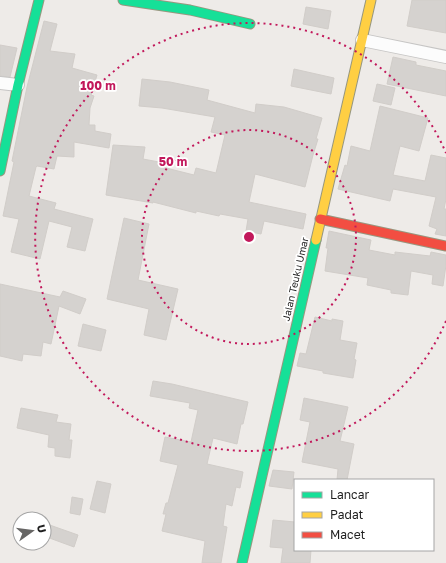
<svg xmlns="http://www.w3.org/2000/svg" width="446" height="563" viewBox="0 0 446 563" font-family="'Golos Text',sans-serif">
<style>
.building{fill:#d5d2cf;stroke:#d1cdc9}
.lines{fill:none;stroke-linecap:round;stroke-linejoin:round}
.street-casing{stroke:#c6c5c4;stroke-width:14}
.fast-casing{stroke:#97977f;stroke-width:11}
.slow-casing{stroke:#97977f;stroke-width:11}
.jam-casing{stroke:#97977f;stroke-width:11}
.street{stroke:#fcfcfc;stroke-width:12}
.fast{stroke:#16e098;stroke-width:9}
.slow{stroke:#ffcf43;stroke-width:9}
.jam{stroke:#f24e42;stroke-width:9}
.ring{fill:none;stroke:#c2185b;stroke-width:2;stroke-dasharray:2 4}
.labels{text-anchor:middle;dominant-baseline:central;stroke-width:3.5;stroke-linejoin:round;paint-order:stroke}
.street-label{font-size:10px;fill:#1f1f1f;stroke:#fff}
.centre{fill:#c2185b;stroke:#fff;stroke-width:2}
.ring-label{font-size:12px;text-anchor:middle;font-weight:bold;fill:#c2185b;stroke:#fff;stroke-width:3.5;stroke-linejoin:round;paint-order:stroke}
</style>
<rect width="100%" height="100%" fill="#eeebe8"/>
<!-- building -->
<g class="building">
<path d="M412,0h34v33l-39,-7z"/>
<path d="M306,7l25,4 -3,18 -25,-5z"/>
<path d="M44,21l13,3 -7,27 25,3 -3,14 25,7 -6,20 3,1 -4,12 -1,17h6v6l16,3 -2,14 -35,-6v15l-17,-1 -3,13 -17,-3 -1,1 -7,29 27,7 -2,6 39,10 -8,32 -18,-4 5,-20 -23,-6 -9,38 -29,-7 8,-33 -16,-3 11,-54 -2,-1 15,-74z"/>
<path d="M0,45l17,3 -7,29 -10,-1z"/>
<path d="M393,57l23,5v3l30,6v25l-59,-12z"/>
<path d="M294,69l40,9 -3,16 -40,-8z"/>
<path d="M142,79l28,3 39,8 -2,10 48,13 1,-9 28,3 38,11 -6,21h2l-5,16 -8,32 -50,-13 -6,28 57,12 -3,15 -39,-8 -3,13 -15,-3 2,-12 -28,-5 -1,2 -23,-5v2l-43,-11v1l-47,-8 7,-50 32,2 -2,12 16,3 -1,4 36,9 2,-7 20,5 9,-38 -14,-3 4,-15 -53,-9 -23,-2z"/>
<path d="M377,84l18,4 -4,17 -18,-4z"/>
<path d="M380,106l48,12 -9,33 -19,-5 -7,29 32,6 6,-26 15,3v41l-2,10h2v27l-11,-2 2,-5 -8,-3 7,-29 -43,-8 -3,12 -52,-12 7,-24 2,1 4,-20 19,5z"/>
<path d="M124,218l25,6 -11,56 40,9 -12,51 -22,-5 5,-26 -42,-10z"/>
<path d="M329,231l42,9 -2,10 26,5v-3l35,4 1,-4 15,3v10l-3,21 -11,-2 1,-9 -22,-4 -3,24 -17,-2v-3l-24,-5 1,-7 -43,-7 3,-23h-2z"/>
<path d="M0,284l60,13 3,-6 23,8 -6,15 -21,-8 -8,38 -8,-2 -2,14 -18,-2 -1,7 -22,-5z"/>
<path d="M315,317l17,4v-2l11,2 -3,19 17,3 -3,16 2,1 -3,18 -30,-5v-2l-26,-5 3,-13 6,1z"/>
<path d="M83,324l23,6 -5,21 -23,-5z"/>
<path d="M153,381l19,3 76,18 -5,22h-2l-4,20 -24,-6 -6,26 36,8 -3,16 -4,-1 -4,19 -6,-2 -3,22 4,1 -6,36h-19l3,-22 -43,-10 4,-17h-3l3,-11h2l10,-38 -18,-4 5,-24 26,5 7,-32 -9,-2 1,-5 -40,-7z"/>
<path d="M304,398l44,9 -8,34 14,3 -7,36h-10l1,-11 -36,-7 8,-40 -10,-2z"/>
<path d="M21,408l37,7 -2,7 15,2 -2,16h3l-2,18 -15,-2v-8l-7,-1 1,-12 -32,-7z"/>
<path d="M273,470l21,2 -2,17 -23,-3z"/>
<path d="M97,481l14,3 -6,29 -15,-4z"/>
<path d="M72,497l11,2 -3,16 -10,-2z"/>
<path d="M273,520l22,2v28h16l-1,13h-29l2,-15 -13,-1z"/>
<path d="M44,523l34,12 -4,12 -30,-11z"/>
</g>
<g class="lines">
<!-- street casing -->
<g class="street-casing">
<g id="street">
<path d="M362,40l84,17"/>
<path d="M0,83l18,2"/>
</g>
</g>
<!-- fast casing -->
<g class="fast-casing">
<g id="fast">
<path d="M123,0l67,10 60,14"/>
<path d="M0,171l18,-86 21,-85"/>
<path d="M242,563l74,-323"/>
</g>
</g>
<!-- slow casing -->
<g class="slow-casing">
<path id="slow" d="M316,240l55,-240"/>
</g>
<!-- jam casing -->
<g class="jam-casing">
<path id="jam" d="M320,219l126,27"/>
</g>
<!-- street -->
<use href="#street" class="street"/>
<!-- fast -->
<use href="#fast" class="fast"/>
<!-- slow -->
<use href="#slow" class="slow"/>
<!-- jam -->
<use href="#jam" class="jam"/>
</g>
<!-- distance rings -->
<g class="ring">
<circle cx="249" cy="237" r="107"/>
<path d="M446 321A214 214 0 1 1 446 153"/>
</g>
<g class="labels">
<!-- street labels -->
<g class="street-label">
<text transform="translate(295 279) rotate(-77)">Jalan Teuku Umar</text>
</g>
</g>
<circle cx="249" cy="237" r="6" class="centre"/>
<g class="ring-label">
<text x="98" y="90">100 m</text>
<text x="173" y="166">50 m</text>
</g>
<!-- legend -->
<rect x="294" y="479" width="140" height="72" fill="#ffffff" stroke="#a5a5a5"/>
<rect x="302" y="492" width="20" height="6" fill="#16e098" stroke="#a5a5a5"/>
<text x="330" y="499" font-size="12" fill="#1f1f1f">Lancar</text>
<rect x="302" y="512" width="20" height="6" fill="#ffcf43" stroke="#a5a5a5"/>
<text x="330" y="519" font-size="12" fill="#1f1f1f">Padat</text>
<rect x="302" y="532" width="20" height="6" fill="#f24e42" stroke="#a5a5a5"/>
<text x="330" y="539" font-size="12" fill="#1f1f1f">Macet</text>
<!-- north arrow -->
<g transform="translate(32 531) rotate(76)"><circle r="19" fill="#ffffff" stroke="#a5a5a5"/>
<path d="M0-3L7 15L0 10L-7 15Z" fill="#676665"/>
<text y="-6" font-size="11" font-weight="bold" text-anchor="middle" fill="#1f1f1f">U</text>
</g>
</svg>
